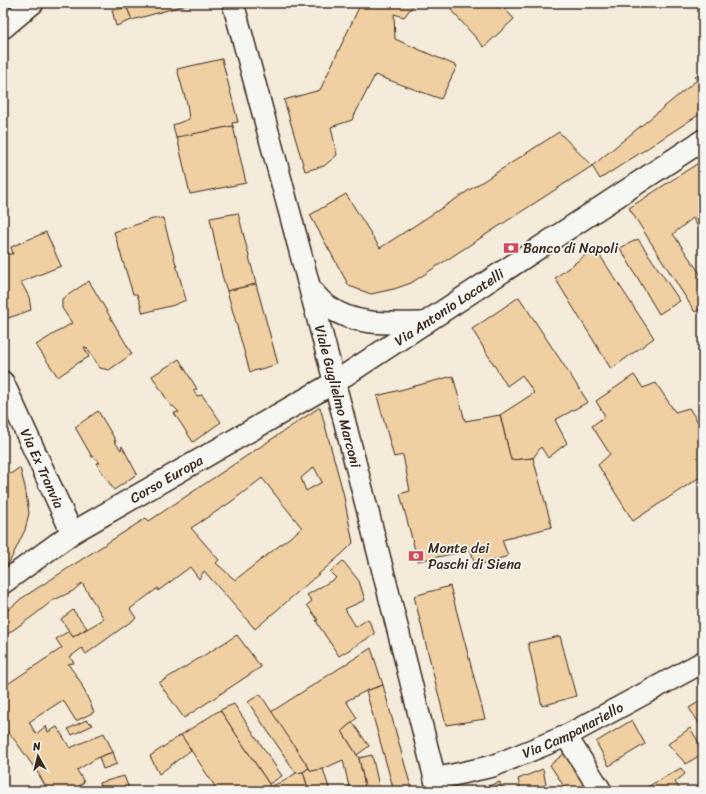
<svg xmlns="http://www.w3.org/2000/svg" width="706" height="794" viewBox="0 0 706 794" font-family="Sriracha,sans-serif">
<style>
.building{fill:#f0d0a2;stroke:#3b2a1e;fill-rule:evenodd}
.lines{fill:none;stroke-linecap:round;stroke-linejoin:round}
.minor-casing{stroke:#3b2a1e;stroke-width:24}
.minor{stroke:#f6f6f2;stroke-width:21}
.labels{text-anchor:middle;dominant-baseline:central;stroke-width:3.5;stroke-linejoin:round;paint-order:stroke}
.poi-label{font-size:14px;fill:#3b2a1e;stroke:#f6f6f2;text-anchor:start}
.street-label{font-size:14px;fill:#3b2a1e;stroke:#f6f6f2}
</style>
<rect width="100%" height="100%" fill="#f4ebda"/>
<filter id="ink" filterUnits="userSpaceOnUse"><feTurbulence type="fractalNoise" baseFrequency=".025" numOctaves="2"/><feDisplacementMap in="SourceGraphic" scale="8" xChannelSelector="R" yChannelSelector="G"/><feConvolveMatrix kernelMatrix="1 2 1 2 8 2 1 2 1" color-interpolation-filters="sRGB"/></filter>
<g filter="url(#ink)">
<!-- building -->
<g class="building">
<path d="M125,3h68l-61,17z"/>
<path d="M361,3h54l-11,14 -10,-3 1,25 62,27 -16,33 -66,-24 -23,45 -21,7 6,28 -13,11 -19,5 -21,-71 36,-10z"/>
<path d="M459,3h41l14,16 -30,28 -33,-37z"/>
<path d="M127,8l5,12 -16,6 -4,-16z"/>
<path d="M222,59l16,63 -6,1 1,3 -57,12 -3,-13 16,-6 -2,-15 -10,-35z"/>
<path d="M703,72v15l-8,-10z"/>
<path d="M697,80l6,8v24l-103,67 -8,-13z"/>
<path d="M233,126l13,57 -56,11 -13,-57z"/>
<path d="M559,132l33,34 -181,117 -17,6 -23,5 -22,-8 -39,-71 36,-21 34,54z"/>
<path d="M703,160v74l-9,-13v-4l-21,17 30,44v29l-8,5 -66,-104z"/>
<path d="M238,213l18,71 -29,7 -5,-16 -12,-57z"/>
<path d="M163,218l23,82 -12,5 -31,8 -6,-19h-4l-19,-62 39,-13z"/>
<path d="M46,232l15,34 -40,16 8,15 2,13 -28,10v-76l5,10h5l-2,-7z"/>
<path d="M638,239l42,62 -21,13 -39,-66z"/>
<path d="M595,248l59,90 -43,31 -56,-91z"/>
<path d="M89,281l43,73 -23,16 -9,-2 -14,-21h-2l5,10 -11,6 -20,14 -22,-32 36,-22 -10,-15v-9z"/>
<path d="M256,284l22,80 -28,8 -23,-81z"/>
<path d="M519,297l69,105 -33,18 12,23 -19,15 -7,-11 -8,11 -22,2 -11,-45 34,-22 -12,-18 -15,11 -35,-57z"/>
<path d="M179,359l18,30 -4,1 4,6 5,-1 19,27 -28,20 -19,-29 5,-1 -6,-6h-2l-19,-30z"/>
<path d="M634,375l9,13 13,-5 19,29 14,-4 14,22v45l-70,46 -35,-56 12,-11 -18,-28 13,-10 -9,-15z"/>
<path d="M453,376l12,45 35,-6 11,45 22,-2 19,69 -50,13 6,16 -33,10 -4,-16 -53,11 -18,-67 10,-3 -7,-36 -9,2 -17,-61z"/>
<path d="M320,407l23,85 10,51 -11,11 -87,75 -51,-58 -5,8 -9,-12 -32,24v-3l-28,21 6,9 -21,15 -29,21 -4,-6 -12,9 4,6 -6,1 12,17 14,31 -18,9 -13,-21 -34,22 7,12 10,-8 2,6 9,-5 13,21 34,-15 9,19 -14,5 -22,13 7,12 -5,4 2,5h-33l-10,-18 -21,-30 -10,-12 -4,4v-48l59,-39 -6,-9 13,-8 4,6 31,-18 -22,-36 -9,8 -21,10 -19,15 -30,21v-23l19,-16 124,-80 3,3zM314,467l8,15 -16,9 -5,-13zM262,478l40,50 -67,52 -19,-17 3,-3 -28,-32 40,-26z"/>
<path d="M98,411l18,30h-2l7,9 1,-4 15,28 -23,16 -18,-27h4l-6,-6h-2l-17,-30z"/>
<path d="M19,468h1l5,19 4,26 -4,17 -15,31 -7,8v-90z"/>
<path d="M343,561l16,20 6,19 -20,9 11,18 12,-8 7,15 -36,22 -20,-30 -3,-6h2l-11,-15 5,-4 -5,-6 29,-17 -6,-6z"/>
<path d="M450,586l35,133 -39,6 -32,-129z"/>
<path d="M73,610l14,18 -14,9 -12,-18z"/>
<path d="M237,635l24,32 -77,51 -25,-35z"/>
<path d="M560,636l16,60 -34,10 -14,-63z"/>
<path d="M371,648l12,37 -17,6 -20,10 11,17 -15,13 17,27 7,33h-16l-7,-31 -20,9 -12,2 -40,-59z"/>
<path d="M383,685l29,106h-18l-28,-100z"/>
<path d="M260,694l49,74 -6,4 -7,1 -48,-71z"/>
<path d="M703,699v30l-14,-21z"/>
<path d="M234,704l48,72 -13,8 -49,-74z"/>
<path d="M220,710l49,74v3l-5,4h-46l-37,-56z"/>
<path d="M86,720l7,5 -21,10 -4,-6z"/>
<path d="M632,720l13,24 -36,22 -13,-24z"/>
<path d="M352,722l17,24 -12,9 -15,-24z"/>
<path d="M690,728l13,21v4l-17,11 -18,-20z"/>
<path d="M181,735l10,15 -32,24 -9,-18z"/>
<path d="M113,752l4,12 -14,5 -4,-12z"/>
<path d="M565,753l21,36 -3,2h-16l-17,-26z"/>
<path d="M372,755l8,36h-14l-7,-33z"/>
<path d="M309,768l2,3 12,-2 7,22h-21l-6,-19z"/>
<path d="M681,768l4,6 -10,8 6,9h-41z"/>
<path d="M543,769l3,16 -12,6h-13l-3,-12z"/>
<path d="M303,772l6,19h-45l5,-4 15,-6 12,-8z"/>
<path d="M124,776l6,15h-29l-2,-8z"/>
<path d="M500,782l2,9h-30z"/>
</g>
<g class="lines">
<!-- minor casing -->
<g class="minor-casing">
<g id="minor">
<path id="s1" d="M233,3c72,262 140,524 205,788"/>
<path d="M3,28l30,-25"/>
<path d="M311,290c6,6 11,13 18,17 27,20 64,16 96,16"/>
<path id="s2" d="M3,382l69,151"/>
<path id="s3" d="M3,583l69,-50 263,-151 368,-242"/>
<path d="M566,736l35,55"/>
<path id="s4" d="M435,779l58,-13 73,-30 137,-74"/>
</g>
</g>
<!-- minor -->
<use href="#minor" class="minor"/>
</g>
</g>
<!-- icons -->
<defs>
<g id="bank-bare" transform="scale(1.2)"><path d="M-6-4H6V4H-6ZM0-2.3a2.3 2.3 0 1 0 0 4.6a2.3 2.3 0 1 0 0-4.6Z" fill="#d1495b" stroke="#f6f6f2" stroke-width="2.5" paint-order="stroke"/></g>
</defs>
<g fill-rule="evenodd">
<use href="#bank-bare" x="511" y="248"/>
<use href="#bank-bare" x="416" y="556"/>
</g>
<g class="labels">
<!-- poi labels -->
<g class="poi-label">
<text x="523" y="248">Banco di Napoli</text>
<text x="428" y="548">Monte dei<tspan x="428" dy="16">Paschi di Siena</tspan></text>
</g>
<!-- street labels -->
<g class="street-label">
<text stroke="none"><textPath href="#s3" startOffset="525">Via Antonio Locatelli</textPath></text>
<text stroke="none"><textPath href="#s1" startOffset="407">Viale Guglielmo Marconi</textPath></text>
<text stroke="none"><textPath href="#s2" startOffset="95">Via Ex Tranvia</textPath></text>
<text stroke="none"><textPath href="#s3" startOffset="194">Corso Europa</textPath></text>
<text stroke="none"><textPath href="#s4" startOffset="147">Via Campanariello</textPath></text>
</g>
</g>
<!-- margin -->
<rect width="706" height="794" fill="none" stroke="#f6f6f2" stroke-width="16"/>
<rect x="8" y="8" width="690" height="778" fill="none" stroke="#3b2a1e" stroke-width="1.5" filter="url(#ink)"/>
<!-- north arrow -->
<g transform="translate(38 756) rotate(352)" stroke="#f6f6f2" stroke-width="3" paint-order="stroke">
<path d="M0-3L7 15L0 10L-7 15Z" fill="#3b2a1e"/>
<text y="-6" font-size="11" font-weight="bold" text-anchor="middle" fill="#3b2a1e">N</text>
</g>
</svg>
